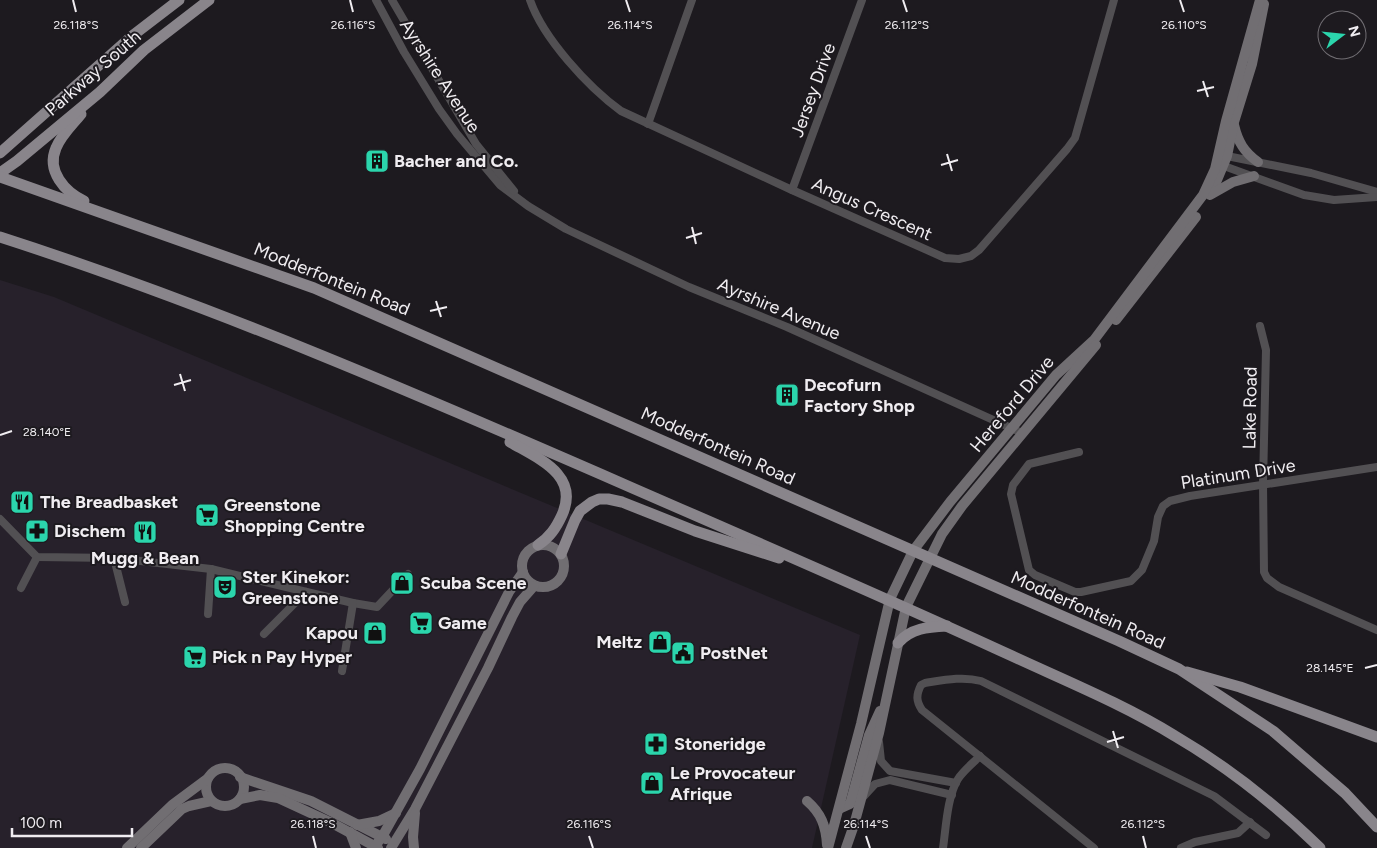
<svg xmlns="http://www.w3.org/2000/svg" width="1377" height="848" viewBox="0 0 1377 848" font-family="Figtree,sans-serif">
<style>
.built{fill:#27212b}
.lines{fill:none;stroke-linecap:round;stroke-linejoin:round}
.street{stroke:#525053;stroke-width:8}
.secondary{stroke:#716e72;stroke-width:10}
.primary{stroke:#89858b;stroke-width:11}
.ticks{fill:none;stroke:#f0edf1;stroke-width:2}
.labels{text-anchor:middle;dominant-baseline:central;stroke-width:4;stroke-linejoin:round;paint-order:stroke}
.street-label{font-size:18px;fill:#f0edf1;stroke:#1d1a1f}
.poi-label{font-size:18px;font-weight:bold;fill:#f0edf1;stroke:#1d1a1f;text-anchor:start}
.ticks-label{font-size:12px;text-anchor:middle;fill:#f0edf1;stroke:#1d1a1f;stroke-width:4;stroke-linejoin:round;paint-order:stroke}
</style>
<rect width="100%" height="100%" fill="#1d1a1f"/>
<!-- built -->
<path class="built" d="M0,280l54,17 806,338 -48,213h-812z"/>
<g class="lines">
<!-- street -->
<g class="street">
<path d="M376,0l28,52 35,57 18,25 43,51 28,21 38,23 123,58 98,40 235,106"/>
<path d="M392,0l84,144 38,47"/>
<path d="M530,0c13,38 58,87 91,111l171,79 153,68 14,1 12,-3 8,-6 88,-101 8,-11 39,-138"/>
<path d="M648,124l44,-124"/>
<path d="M1227,156l84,17 66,19"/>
<path d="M1224,166l80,29 30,5 43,-3"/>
<path d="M792,190l70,-190"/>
<path d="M1260,326l6,24 -3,134 1,88 3,6 12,9 98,43"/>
<path d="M1079,452l-50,12 -16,21 -2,9 18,76 6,5 40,17h6l50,-11 11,-11 12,-29 4,-24 5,-11 7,-5 20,-5 187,-29"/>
<path d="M0,519l37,38 77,1 97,11 142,34 24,4 31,-33"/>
<path d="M114,558l11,44"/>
<path d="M21,588l16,-31"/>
<path d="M208,614l3,-45"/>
<path d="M264,634l42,-42"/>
<path d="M342,671l11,-68"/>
<path d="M879,742l2,19 9,10 66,12"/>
<path d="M864,796l11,-12 15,-4 62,15"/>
<path d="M943,848c3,-20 4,-51 15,-69 5,-8 15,-16 22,-23"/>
<path d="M1094,848l-172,-138c-6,-9 -6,-15 -1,-25l4,-2c19,-3 38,-7 56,-2l233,115 52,39"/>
<path d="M1181,848l14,-6 43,-9 12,-11"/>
</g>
<!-- secondary -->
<g class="secondary">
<path d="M1234,125c4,17 10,27 24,37"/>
<path d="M1212,192l15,-36 7,-34 18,-58 12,-60"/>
<path d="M1210,195l23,-13 21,-6"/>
<path d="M1116,320l80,-103"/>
<circle cx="543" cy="566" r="21"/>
<circle cx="225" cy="787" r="19"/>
<path d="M240,777l71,24 75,38"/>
<path d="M240,799l20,-4 18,3 54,25 46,25"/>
<path d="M807,801c14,12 19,25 20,44"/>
<path d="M839,809l11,-5 19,-69 11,-24"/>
<path d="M357,825l22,-4 17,-8"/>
<path d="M350,832l6,16"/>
<path d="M375,846l7,-9 38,-68 89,-177 14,-20"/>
<path d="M127,848l45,-43 35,-26"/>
<path d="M141,848l41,-39 7,-3 22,-5"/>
<path d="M391,848l24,-39 73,-141 24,-51 8,-15 14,-16"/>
<path d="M414,848l-1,-11 2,-24"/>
<path d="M828,848l33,-124 29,-125 23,-48 37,-49 106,-127 38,-35 109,-145 12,-26 11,-48 34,-121"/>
<path d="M846,848l8,-23 25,-92 27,-126 36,-73 20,-28 134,-161"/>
</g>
<!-- primary -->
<g class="primary">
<path d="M81,114c-8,10 -20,21 -25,34 -10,23 9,44 28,53"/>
<path d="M0,153l132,-117 47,-36"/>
<path d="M0,173l17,-12 83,-69 44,-42 65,-50"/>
<path d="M0,177l314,111 805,353 60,28 94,62 72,62 32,34"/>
<path d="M0,237c249,80 489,189 729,293 94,41 188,82 281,125 56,26 113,49 165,81 53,31 101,69 145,112"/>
<path d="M510,442c29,17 70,33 52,73 -6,13 -12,22 -24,30"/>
<path d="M561,554l14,-34 5,-9 12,-9 7,-3h9l14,3 73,29 84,27"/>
<path d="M898,643c13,-15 30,-16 49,-17"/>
<path d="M1187,672l53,15 137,50"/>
</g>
</g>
<!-- ticks -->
<path class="ticks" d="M73,0l3,12M350,0l3,12M626,0l4,12M903,0l4,12M1180,0l4,12M1203,81l5,16M1197,91l17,-4M947,154l5,17M941,165l17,-5M692,227l4,17M686,238l16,-5M436,301l5,16M430,311l17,-4M180,374l5,17M174,385l17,-5M0,435l12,-4M1365,668l12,-3M1113,731l5,17M1107,742l17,-5M313,836l3,12M589,836l4,12M866,836l4,12M1143,836l3,12"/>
<!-- icons -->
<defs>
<g id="building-square" transform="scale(1.25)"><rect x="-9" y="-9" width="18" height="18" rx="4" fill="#2bd5ac" stroke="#1d1a1f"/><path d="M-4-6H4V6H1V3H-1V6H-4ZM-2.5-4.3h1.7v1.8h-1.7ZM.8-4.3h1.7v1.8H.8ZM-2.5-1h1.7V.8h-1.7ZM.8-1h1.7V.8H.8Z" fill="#111"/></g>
<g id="restaurant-square" transform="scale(1.25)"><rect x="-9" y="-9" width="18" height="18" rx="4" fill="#2bd5ac" stroke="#1d1a1f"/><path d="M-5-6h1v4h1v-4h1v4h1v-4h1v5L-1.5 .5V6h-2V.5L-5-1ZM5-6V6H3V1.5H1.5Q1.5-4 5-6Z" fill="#111"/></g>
<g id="supermarket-square" transform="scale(1.25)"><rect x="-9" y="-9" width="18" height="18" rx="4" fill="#2bd5ac" stroke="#1d1a1f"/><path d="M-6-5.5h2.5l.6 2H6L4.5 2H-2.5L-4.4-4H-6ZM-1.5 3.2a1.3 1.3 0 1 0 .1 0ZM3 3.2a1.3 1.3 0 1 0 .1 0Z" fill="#111"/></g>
<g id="pharmacy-square" transform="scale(1.25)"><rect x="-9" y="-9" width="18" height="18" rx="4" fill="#2bd5ac" stroke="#1d1a1f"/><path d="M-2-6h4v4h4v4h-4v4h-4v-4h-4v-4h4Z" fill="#111"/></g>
<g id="shop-square" transform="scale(1.25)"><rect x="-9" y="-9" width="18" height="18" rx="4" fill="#2bd5ac" stroke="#1d1a1f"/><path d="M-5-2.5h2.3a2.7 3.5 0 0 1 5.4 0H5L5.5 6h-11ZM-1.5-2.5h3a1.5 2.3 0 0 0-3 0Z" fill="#111"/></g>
<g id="theatre-square" transform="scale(1.25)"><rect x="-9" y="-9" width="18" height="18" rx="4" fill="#2bd5ac" stroke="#1d1a1f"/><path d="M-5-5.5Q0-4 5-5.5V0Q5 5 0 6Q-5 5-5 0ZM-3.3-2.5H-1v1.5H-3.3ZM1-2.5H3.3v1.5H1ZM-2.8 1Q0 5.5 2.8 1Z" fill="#111"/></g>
<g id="civic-square" transform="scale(1.25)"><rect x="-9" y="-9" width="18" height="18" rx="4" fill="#2bd5ac" stroke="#1d1a1f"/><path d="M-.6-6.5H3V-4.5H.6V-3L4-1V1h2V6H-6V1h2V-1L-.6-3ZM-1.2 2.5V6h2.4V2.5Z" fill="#111"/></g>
</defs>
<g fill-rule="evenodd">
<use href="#building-square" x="377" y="161"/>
<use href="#building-square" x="787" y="395"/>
<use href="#restaurant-square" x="22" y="502"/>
<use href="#supermarket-square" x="207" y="515"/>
<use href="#pharmacy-square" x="37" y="531"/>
<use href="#restaurant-square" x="145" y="532"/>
<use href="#shop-square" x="402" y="583"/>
<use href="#theatre-square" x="225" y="587"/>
<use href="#supermarket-square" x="421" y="623"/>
<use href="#shop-square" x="375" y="633"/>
<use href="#shop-square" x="660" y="642"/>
<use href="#civic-square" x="683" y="653"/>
<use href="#supermarket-square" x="195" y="657"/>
<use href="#pharmacy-square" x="656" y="744"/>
<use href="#shop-square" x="652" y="783"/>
</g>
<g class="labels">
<!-- street labels -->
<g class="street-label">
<text transform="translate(93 73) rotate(-41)">Parkway South</text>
<text transform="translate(440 76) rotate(57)">Ayrshire Avenue</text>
<text transform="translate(813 90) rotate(-70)">Jersey Drive</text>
<text transform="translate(872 209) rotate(24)">Angus Crescent</text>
<text transform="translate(332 279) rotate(22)">Modderfontein Road</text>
<text transform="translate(779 309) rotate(23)">Ayrshire Avenue</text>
<text transform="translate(1012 404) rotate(-50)">Hereford Drive</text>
<text transform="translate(1250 408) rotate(-89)">Lake Road</text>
<text transform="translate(718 446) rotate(24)">Modderfontein Road</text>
<text transform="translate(1238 474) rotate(-9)">Platinum Drive</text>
<text transform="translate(1088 610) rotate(24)">Modderfontein Road</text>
</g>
<!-- poi labels -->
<g class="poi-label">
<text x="394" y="161">Bacher and Co.</text>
<text x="804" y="385">Decofurn<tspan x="804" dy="21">Factory Shop</tspan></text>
<text x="40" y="502">The Breadbasket</text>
<text x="224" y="505">Greenstone<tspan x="224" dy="21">Shopping Centre</tspan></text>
<text x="54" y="531">Dischem</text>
<text x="145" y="558" text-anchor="middle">Mugg &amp; Bean</text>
<text x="242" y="577">Ster Kinekor:<tspan x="242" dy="21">Greenstone</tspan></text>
<text x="420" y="583">Scuba Scene</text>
<text x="438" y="623">Game</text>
<text x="358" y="633" text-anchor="end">Kapou</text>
<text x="642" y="642" text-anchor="end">Meltz</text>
<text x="700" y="653">PostNet</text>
<text x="212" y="657">Pick n Pay Hyper</text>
<text x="674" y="744">Stoneridge</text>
<text x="670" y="773">Le Provocateur<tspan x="670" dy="21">Afrique</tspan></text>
</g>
</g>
<g class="ticks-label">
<text x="76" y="29">26.118°S</text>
<text x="353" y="29">26.116°S</text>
<text x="630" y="29">26.114°S</text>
<text x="907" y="29">26.112°S</text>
<text x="1184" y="29">26.110°S</text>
<text x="47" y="436">28.140°E</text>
<text x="1330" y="672">28.145°E</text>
<text x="313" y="828">26.118°S</text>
<text x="589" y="828">26.116°S</text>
<text x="866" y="828">26.114°S</text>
<text x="1143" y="828">26.112°S</text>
</g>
<!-- north arrow -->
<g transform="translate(1342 35) rotate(74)"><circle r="24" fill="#1d1a1f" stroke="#716e73"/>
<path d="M0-4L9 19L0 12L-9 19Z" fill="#2bd5ac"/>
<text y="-8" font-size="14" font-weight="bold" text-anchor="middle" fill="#f0edf1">N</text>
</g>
<!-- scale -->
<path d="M12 828v8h120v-8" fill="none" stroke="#f0edf1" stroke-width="2.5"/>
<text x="20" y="828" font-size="15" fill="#f0edf1" stroke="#1d1a1f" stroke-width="4" paint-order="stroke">100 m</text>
</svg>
